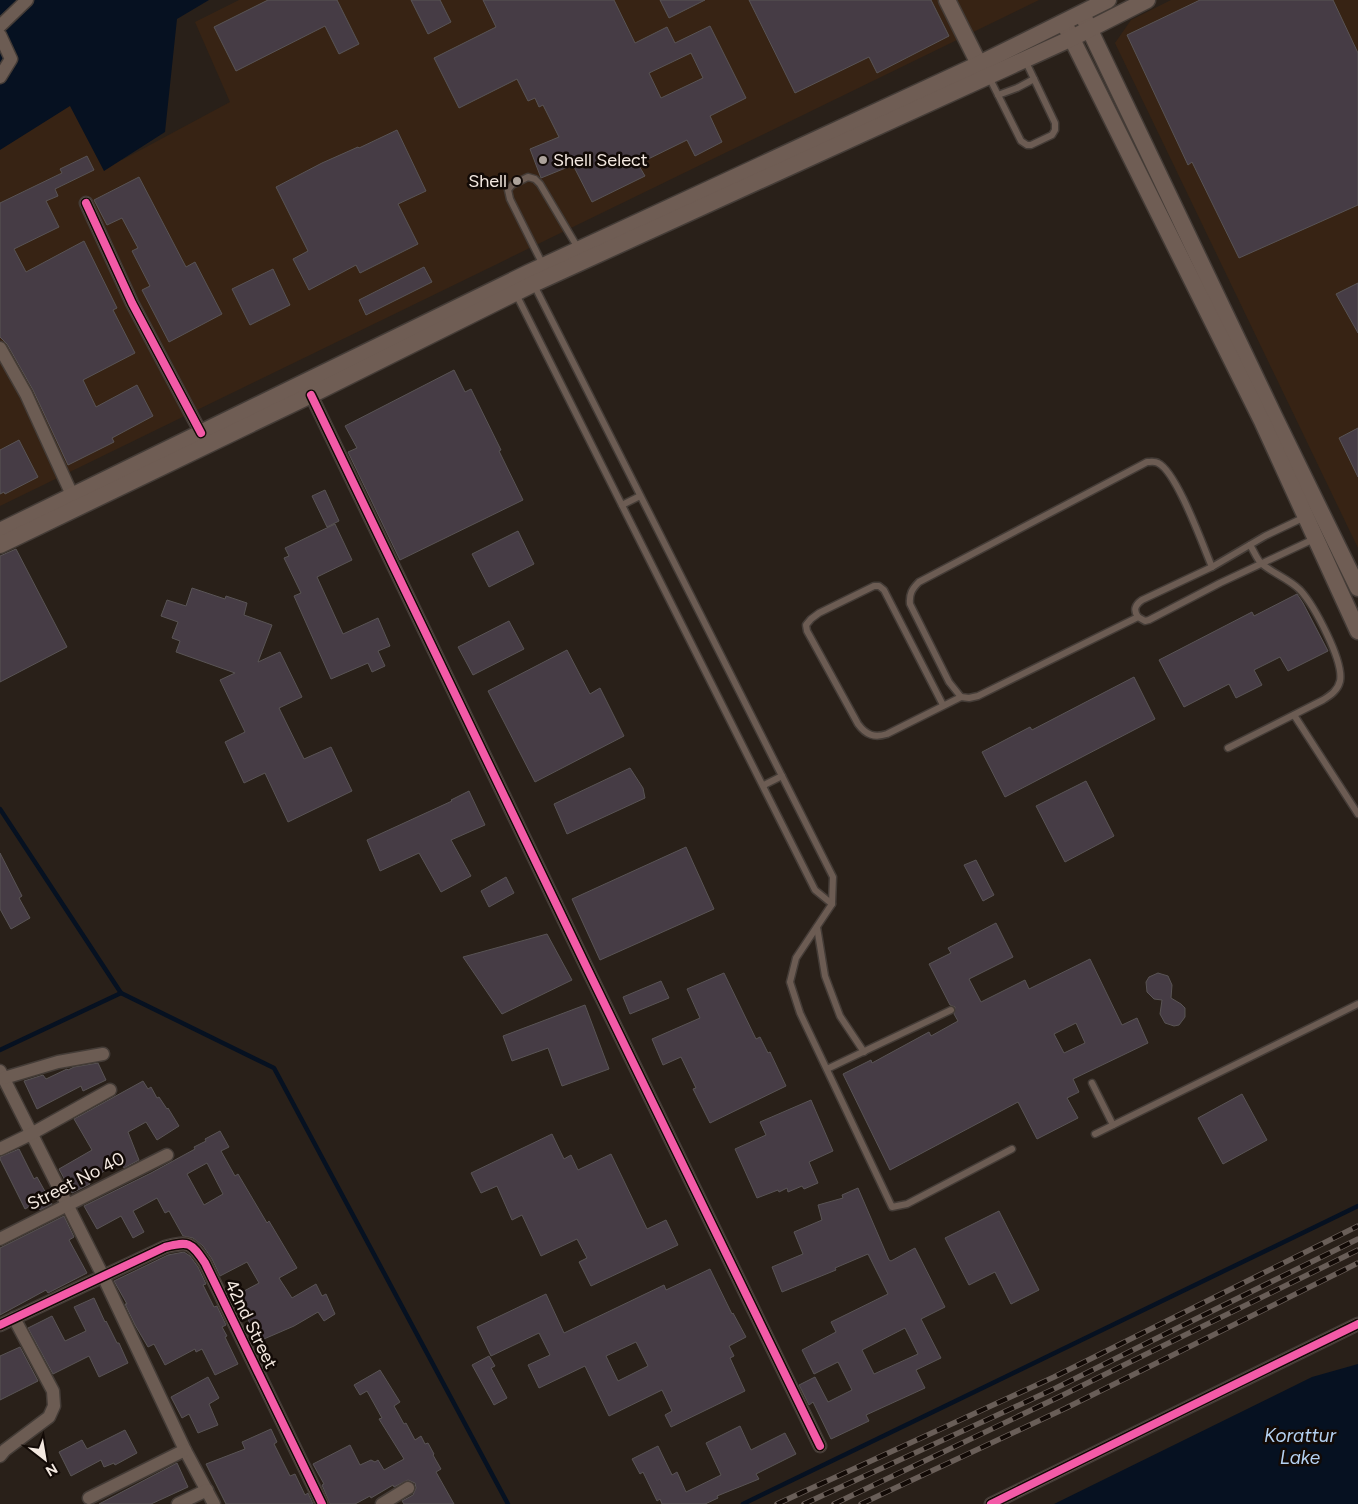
<svg xmlns="http://www.w3.org/2000/svg" width="1358" height="1504" viewBox="0 0 1358 1504" font-family="Figtree,sans-serif">
<style>
.built{fill:#372314}
.water{fill:#061121}
.lines{fill:none;stroke-linecap:round;stroke-linejoin:round}
.stream{stroke:#061121;stroke-width:4.5}
.building{fill:#463c45;stroke:#595455;fill-rule:evenodd}
.lane-casing{stroke:#443c37;stroke-width:9}
.street-casing{stroke:#443c37;stroke-width:15}
.secondary-casing{stroke:#443c37;stroke-width:19}
.lane{stroke:#6c5c53;stroke-width:6}
.street{stroke:#6c5c53;stroke-width:12}
.secondary{stroke:#6f5d54;stroke-width:16}
.rail-casing{stroke:#695e58;stroke-width:5.5}
.rail{stroke:#120a06;stroke-width:4;stroke-dasharray:11;stroke-linecap:butt}
.cycleway-casing{stroke:#120a06;stroke-width:11}
.cycleway{stroke:#f35aa7;stroke-width:8}
.poi-dot{fill:#ada39b;stroke:#120a06;stroke-width:2}
.labels{text-anchor:middle;dominant-baseline:central;stroke-width:5;stroke-linejoin:round;paint-order:stroke}
.poi-label{font-size:18px;fill:#f4e9e1;stroke:#120a06;text-anchor:start}
.street-label{font-size:18px;fill:#f4e9e1;stroke:#120a06}
.water-label{font-size:19px;font-style:italic;fill:#b4d1f1;stroke:#120a06}
</style>
<rect width="100%" height="100%" fill="#292019"/>
<!-- built -->
<g class="built">
<path d="M239,0h800l-1039,506v-373l89,-42 33,69 108,-58 -35,-80z"/>
<path d="M1171,0h187v548l-243,-505 16,-23z"/>
</g>
<!-- water -->
<g class="water">
<path d="M0,0h209l-32,19 -12,113 -61,39 -34,-65 -70,44z"/>
<path d="M1358,1364v140h-304l258,-127z"/>
</g>
<g class="lines">
<!-- stream -->
<g class="stream">
<path d="M0,809l121,184 153,75 234,436"/>
<path d="M0,1050l121,-57"/>
<path d="M743,1504l615,-298"/>
</g>
</g>
<!-- building -->
<g class="building">
<path d="M268,0h69l22,44 -20,10 -14,-28 -89,45 -22,-44z"/>
<path d="M411,0h29l11,22 -23,12z"/>
<path d="M483,0h131l21,43 32,-16 8,16 35,-17 36,72 -36,18 12,26 -27,14 -8,-16 -49,24 7,12 -53,26 -19,-37 -32,13 -11,-29 29,-12 -16,-32 -4,2 -4,-9 -7,3 -11,-22 -58,29 -25,-50 62,-31zM691,53l12,25 -42,20 -12,-25z"/>
<path d="M660,0h45l-36,18z"/>
<path d="M749,0h182l18,36 -72,37 -8,-16 -74,36z"/>
<path d="M1200,0h133l25,53v152l-119,53 -47,-96 -4,3 -61,-130z"/>
<path d="M397,130l29,61 -28,13 20,40 -58,29 -4,-8 -47,25 -16,-31 15,-8 -32,-64 46,-24 36,-16 1,1z"/>
<path d="M87,156l7,14 -39,19 3,7 -12,5 13,26 -45,22 12,23 58,-31 33,67 -4,2 22,43 -52,27 13,27 41,-22 16,31 -41,22 2,4 -46,23 -35,-75 -26,-46 -7,-7v-134l62,-30 -2,-4z"/>
<path d="M139,177l47,90 9,-5 27,52 -53,28 -27,-52 8,-4 -18,-35 6,-3 -16,-30 -15,7 -13,-25z"/>
<path d="M424,267l8,15 -66,33 -7,-15z"/>
<path d="M273,269l17,36 -40,20 -18,-36z"/>
<path d="M1358,283v50l-22,-39z"/>
<path d="M454,370l11,22 6,-3 30,61 -2,1 24,49 -123,60 -52,-108 9,-4 -12,-22z"/>
<path d="M1358,428v49l-19,-39z"/>
<path d="M19,440l19,37 -33,17 -1,-2 -4,2v-44z"/>
<path d="M325,490l14,31 -12,6 -15,-31z"/>
<path d="M335,524l17,36 -35,17 26,57 35,-16 12,28 -12,5 7,15 -13,6 -4,-9 -37,16 -37,-83 7,-3 -17,-35 5,-2 -4,-8z"/>
<path d="M518,531l16,33 -45,23 -17,-33z"/>
<path d="M16,549l51,98 -67,35v-126z"/>
<path d="M192,588l33,11 1,-3 21,7 -3,12 28,10 -14,37 22,-10 22,45 -23,11 25,51 27,-12 21,44 -64,31 -23,-49 -21,10 -19,-41 20,-10 -25,-52 15,-7 -59,-21 4,-11 -8,-3 6,-16 -17,-6 6,-16 19,6z"/>
<path d="M1297,594l6,9 25,48 -40,20 -8,-14 -26,13 8,15 -26,13 -7,-14 -45,23 -25,-47 93,-48 2,4z"/>
<path d="M509,621l15,28 -51,26 -15,-28z"/>
<path d="M567,650l23,44 10,-6 24,48 -89,46 -47,-91z"/>
<path d="M1134,677l21,42 -150,78 -23,-45 48,-25 2,3z"/>
<path d="M630,768l13,20 2,10 -78,36 -13,-30z"/>
<path d="M1086,781l28,55 -49,26 -29,-56z"/>
<path d="M469,791l16,34 -34,15 20,36 -30,16 -22,-39 -39,18 -13,-31 85,-39 -1,-1z"/>
<path d="M686,847l28,62 -114,51 -28,-61z"/>
<path d="M0,853l22,43 -3,2 11,20 -19,11 -11,-20z"/>
<path d="M976,860l18,35 -11,6 -19,-36z"/>
<path d="M506,877l8,16 -25,14 -8,-16z"/>
<path d="M996,923l17,34 -44,22 12,23 44,-22 4,9 61,-30 32,66 15,-7 11,25 -75,36 6,13 -12,6 11,20 -41,21 -19,-37 -128,68 -47,-96 28,-14 1,3 57,-31 2,4 27,-15 -4,-7 1,-7 -5,-2 -21,-41 22,-11 -3,-5zM1076,1023l9,20 -21,10 -10,-19z"/>
<path d="M547,934l25,46 -70,34 -39,-57z"/>
<path d="M724,973l32,66 4,-2 8,16 2,-1 16,34 -76,37 -17,-34 3,-1 -15,-31 -18,8 -11,-26 48,-21 -13,-29z"/>
<path d="M1158,973l10,3 4,9 -1,13 10,6 4,4v9l-6,8 -5,1 -9,-3 -5,-9 2,-14 -8,-1 -7,-7 -1,-10 3,-5z"/>
<path d="M661,981l8,17 -39,16 -7,-17z"/>
<path d="M585,1005l24,64 -47,17 -14,-38 -36,13 -9,-25z"/>
<path d="M98,1063l8,17 -23,11 -2,-5 -44,23 -13,-28 19,-6 3,4 21,-10 1,1 6,-3z"/>
<path d="M143,1081l5,8 3,-2 6,11 2,-1 8,12 1,-1 11,18 -22,14 -11,-18 -18,10 11,28 -15,8 -3,-6 -33,18 2,4 -18,9 -13,-24 33,-19 -18,-31z"/>
<path d="M1242,1094l25,46 -44,24 -25,-46z"/>
<path d="M811,1100l22,51 -24,11 9,21 -14,6 -2,-3 -14,6 -1,-4 -8,4 -1,-2 -21,8 -22,-49 31,-14 -6,-13z"/>
<path d="M220,1131l9,16 -8,4 14,25 3,-2 29,49 2,-2 28,47 -18,10 13,20 24,-14 6,12 4,-2 9,20 -11,7 -6,-9 -24,14 -37,16 -11,-28 -6,3 -9,-19 28,-15 -12,-21 -27,14 -8,-17 -9,-13 -10,-8 -10,-2 -14,-25 -4,2 -8,-15 -24,13 11,21 -11,6 -12,-22 -24,13 -13,-23 67,-33 44,-24 -1,-2 12,-6 -1,-2zM207,1163l16,31 -19,11 -17,-31z"/>
<path d="M552,1134l12,25 7,-4 7,15 33,-16 36,75 19,-9 12,25 -87,41 -12,-24 8,-4 -10,-19 -36,17 -19,-41 -10,5 -15,-34 -16,7 -10,-20z"/>
<path d="M19,1149l15,30 3,-2 15,27 -12,6 -4,-7 -11,6 -25,-50v-2z"/>
<path d="M858,1188l31,72 2,1 24,-13 30,59 -24,12 20,39 -25,12 9,18 -59,27 3,6 -38,18 -18,-37 -4,3 -10,-20 16,-8 13,25 24,-12 -14,-28 -24,12 -12,-24 34,-18 -5,-10 57,-28 -20,-40 -33,14 1,2 -54,22 -10,-25 31,-13 -9,-22 28,-12 -4,-15 25,-7 -1,-3zM905,1328l13,26 -44,20 -12,-24z"/>
<path d="M999,1211l40,79 -28,14 -16,-32 -26,13 -24,-47z"/>
<path d="M64,1216l10,21 -5,3 18,33 -39,20 -2,-3 -46,25v-67z"/>
<path d="M184,1252l6,4 8,11 8,17 -3,1 11,22 3,-1 9,19 -4,2 5,9 -2,1 13,27 -23,11 -13,-26 -6,3 -1,-3 -30,16 -11,-21 -6,3 -13,-22 -10,-21h2l-13,-23 54,-26z"/>
<path d="M710,1269l22,45 1,-1 13,24 -17,9 5,10 -4,2 15,33 -74,36 -6,-12 7,-4 -10,-21 -53,26 -24,-50 -46,22 -11,-23 22,-10 -11,-22 -48,23 -14,-29 69,-33 18,39 100,-48 2,5zM636,1342l12,24 -30,15 -12,-25z"/>
<path d="M94,1298l11,24 1,-1 11,22h2l9,20 -29,14 -10,-21 -36,18 -25,-46 24,-12 13,25 21,-10 -12,-24z"/>
<path d="M20,1347l18,34 -38,19v-44z"/>
<path d="M489,1356l6,10 -4,2 16,30 -13,7 -22,-40z"/>
<path d="M380,1370l20,32 -6,4 10,18 2,-1 9,17 6,-4 4,8 3,-1 6,11 -1,1 8,14 -5,3 18,32h-50l-2,-3 11,-6 3,-7 -1,-5 -7,-3 -14,7 -1,-2 -22,13 -1,-2 -15,8h-25l-8,-19 2,-1 -11,-20 37,-19 10,20 11,-5 4,2 3,-2 6,10 20,-11 -25,-40 3,-1 -15,-27 -7,4 -6,-10z"/>
<path d="M208,1377l11,21 -10,6 9,21 -20,8 -9,-19 -7,4 -11,-21z"/>
<path d="M740,1426l11,24 34,-17 11,21 -40,20 3,5 -42,17 1,2 -13,6h-43l-2,-5 -3,2 -14,-29 -3,2 -8,-15 26,-13 14,29 5,-3 9,20 35,-17 -15,-32z"/>
<path d="M271,1429l6,13 -3,2 16,32 5,-2 10,21 3,-2 5,11h-87l-20,-40 39,-15 -3,-7z"/>
<path d="M125,1430l12,23 -22,12 -1,-2 -10,4 -3,-7 -30,16 -12,-24 23,-12 5,9z"/>
<path d="M177,1463l11,24 -37,17h-52z"/>
</g>
<g class="lines">
<!-- lane casing -->
<g class="lane-casing">
<g id="lane">
<path d="M989,77l32,64 6,4h4l21,-10 3,-5v-7l-30,-63"/>
<path d="M998,95l19,-7 17,-9"/>
<path d="M543,265l-33,-66 -2,-9 4,-5 16,-8 7,2 5,5 38,64"/>
<path d="M534,285l299,592 -1,27 -36,54 -6,24 10,31 92,194 15,-3 105,-55"/>
<path d="M515,292l300,598 17,14"/>
<path d="M622,505l18,-9"/>
<path d="M1212,567c-9,-21 -35,-95 -54,-104 -3,-2 -8,-1 -11,-1l-228,120c-7,7 -10,12 -9,22l39,78 12,15 8,1 9,-2 160,-79 7,4 4,-1 71,-37 94,-44"/>
<path d="M1138,617c-5,-7 -3,-12 4,-17l70,-33 53,-31 40,-19"/>
<path d="M943,705l-59,-115 -5,-4h-5l-55,27 -8,6 -5,6 1,6 5,9 46,84c8,11 16,14 29,10l74,-37"/>
<path d="M1294,715l64,99"/>
<path d="M1228,748l95,-48c8,-5 15,-10 17,-19 4,-20 -26,-76 -40,-91 -11,-11 -26,-16 -38,-26 -5,-4 -8,-13 -12,-19"/>
<path d="M764,785l18,-9"/>
<path d="M817,927l8,49 15,40 24,36"/>
<path d="M827,1069l124,-59"/>
<path d="M1092,1083l21,42"/>
<path d="M1095,1134l263,-130"/>
</g>
</g>
<!-- street casing -->
<g class="street-casing">
<g id="street">
<path d="M0,26l27,-26"/>
<path d="M0,35l11,24 -11,18"/>
<path d="M86,203l46,100 69,130"/>
<path d="M0,348l26,46 47,103"/>
<path d="M311,395l275,571 234,480"/>
<path d="M0,1071l103,205 82,174 29,54"/>
<path d="M4,1078l54,-16 45,-8"/>
<path d="M0,1149l31,-15 79,-44"/>
<path d="M0,1239l167,-84"/>
<path d="M0,1325l165,-78c24,-6 26,-5 40,16l117,241"/>
<path d="M0,1456l5,-6 44,-33 5,-11 -1,-15 -39,-73"/>
<path d="M89,1498l96,-48"/>
<path d="M178,1504l29,-14"/>
<path d="M382,1504l26,-16"/>
<path d="M991,1504l367,-180"/>
</g>
</g>
<!-- secondary casing -->
<g class="secondary-casing">
<g id="secondary">
<path d="M947,0l32,64"/>
<path d="M1085,20l189,396 84,172"/>
<path d="M1067,29l195,392 96,210"/>
<path d="M0,531l528,-258 451,-209 129,-64"/>
<path d="M0,545l311,-150 222,-111 539,-246 75,-38"/>
</g>
</g>
<!-- lane -->
<use href="#lane" class="lane"/>
<!-- street -->
<use href="#street" class="street"/>
<!-- secondary -->
<use href="#secondary" class="secondary"/>
<!-- rail casing -->
<g class="rail-casing">
<g id="rail">
<path d="M777,1504l277,-127 304,-151"/>
<path d="M804,1504l252,-116 302,-149"/>
<path d="M834,1504l227,-108 297,-146"/>
<path d="M861,1504l205,-96 292,-145"/>
</g>
</g>
<!-- rail -->
<use href="#rail" class="rail"/>
<!-- cycleway casing -->
<g class="cycleway-casing">
<g id="cycleway">
<path d="M86,203l46,100 69,130"/>
<path d="M311,395l275,571 234,480"/>
<path d="M0,1325l165,-78c24,-6 26,-5 40,16l117,241"/>
<path d="M991,1504l367,-180"/>
</g>
</g>
<!-- cycleway -->
<use href="#cycleway" class="cycleway"/>
</g>
<!-- markers -->
<g class="poi-dot">
<circle cx="543" cy="160" r="5"/>
<circle cx="517" cy="181" r="5"/>
</g>
<g class="labels">
<!-- poi labels -->
<g class="poi-label">
<text x="553" y="160">Shell Select</text>
<text x="507" y="181" text-anchor="end">Shell</text>
</g>
<!-- street labels -->
<g class="street-label">
<text transform="translate(76 1181) rotate(-27)">Street No 40</text>
<text transform="translate(251 1324) rotate(64)">42nd Street</text>
</g>
<!-- water labels -->
<g class="water-label">
<text x="1300" y="1435">Korattur<tspan x="1300" dy="22">Lake</tspan></text>
</g>
</g>
<!-- north arrow -->
<g transform="translate(45 1459) rotate(149)" stroke="#120a06" stroke-width="4" paint-order="stroke">
<path d="M0-4L9 19L0 12L-9 19Z" fill="#f4e9e1"/>
<text y="-8" font-size="14" font-weight="bold" text-anchor="middle" fill="#f4e9e1">N</text>
</g>
</svg>
